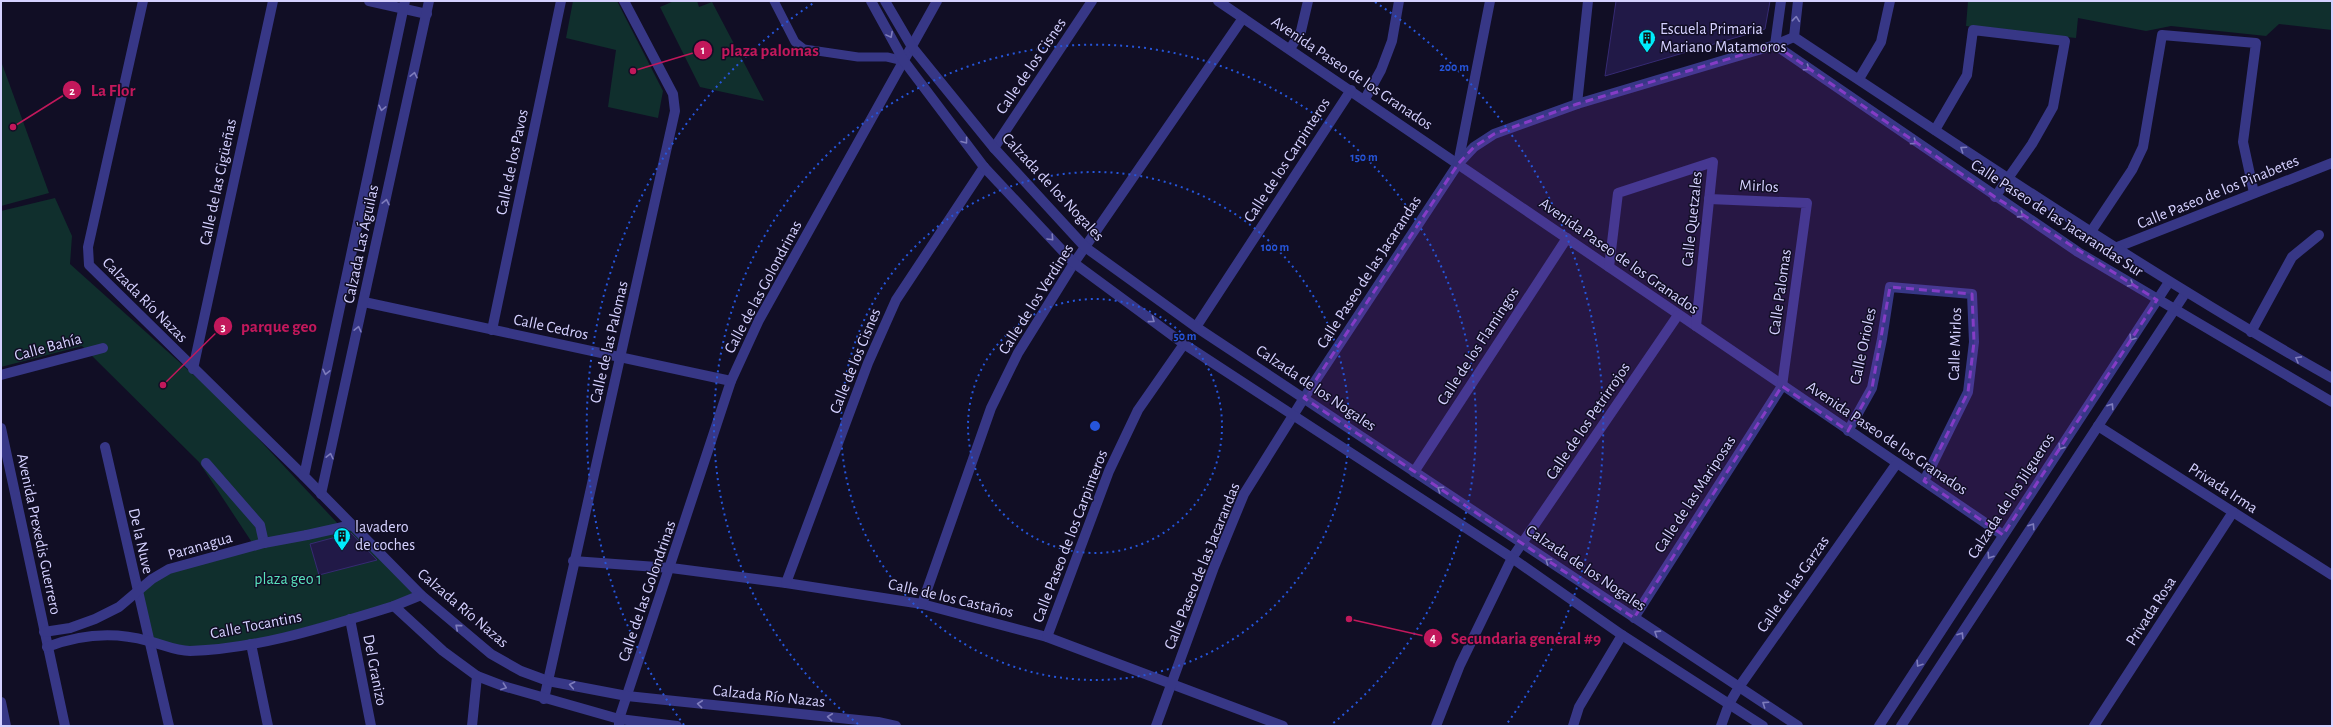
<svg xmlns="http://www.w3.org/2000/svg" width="2333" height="727" viewBox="0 0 2333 727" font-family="'Alegreya Sans',sans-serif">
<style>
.green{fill:#102f2d}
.building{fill:#211947;stroke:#362a73}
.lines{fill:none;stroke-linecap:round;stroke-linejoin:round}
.service{stroke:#373786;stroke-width:9}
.pedestrian{stroke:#373786;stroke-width:10}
.minor{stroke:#373786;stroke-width:10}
.tertiary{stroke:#373786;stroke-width:10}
.oneway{stroke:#7e7cbc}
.marked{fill:#843cc5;fill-opacity:0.2;stroke:#843cc5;stroke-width:3;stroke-dasharray:8 5;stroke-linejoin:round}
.ring{fill:none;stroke:#2655da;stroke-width:2;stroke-dasharray:2 4}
.labels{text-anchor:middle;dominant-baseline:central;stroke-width:3;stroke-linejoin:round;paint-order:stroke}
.poi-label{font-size:16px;fill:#d5d1ff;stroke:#110e25;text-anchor:start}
.street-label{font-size:16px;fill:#d5d1ff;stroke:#110e25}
.park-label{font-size:16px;fill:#59e4bd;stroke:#110e25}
.centre{fill:#2655da;stroke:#110e25;stroke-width:2}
.ring-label{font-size:12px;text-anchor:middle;font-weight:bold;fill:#2655da;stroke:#110e25;stroke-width:3;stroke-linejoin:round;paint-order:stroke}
.leader{fill:none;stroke:#c2185b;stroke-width:1.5}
.callout-dot{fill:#c2185b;stroke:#110e25;stroke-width:1.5}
.mark-label{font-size:12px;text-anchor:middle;font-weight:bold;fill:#fff}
.callout-label{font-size:17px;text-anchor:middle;font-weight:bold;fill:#c2185b;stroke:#110e25;stroke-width:3;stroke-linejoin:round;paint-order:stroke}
</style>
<rect width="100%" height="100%" fill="#110e25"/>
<!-- green -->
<g class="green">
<path d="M573,1h44l46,90 -5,27 -50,-11 8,-57 -50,-12z"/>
<path d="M674,1h23l2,6 13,-5 52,99 -64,-14 -40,-80z"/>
<path d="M1968,1h364v29l-53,-6 -13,12 -95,-10 -25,5 -68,-13 -2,20 -110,-12z"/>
<path d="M1,61l48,132 -48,13z"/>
<path d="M55,198l17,38 -2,28 155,139 115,123 -87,18 -54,-82 -117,-116 -81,21v-156z"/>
<path d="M351,528l66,66 -25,10 -141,38 -64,6 -36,-10 -10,-46 30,-21 84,-22z"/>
</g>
<!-- building -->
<g class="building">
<path d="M1616,1h154l-5,28 -160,47z"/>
<path d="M351,533l26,27 -58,15 -9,-31z"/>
</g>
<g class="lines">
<!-- service -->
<path class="service" d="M774,1l21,41 9,7 54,8h29l17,4"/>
<!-- pedestrian -->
<g class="pedestrian">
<path d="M206,463l54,62 4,18"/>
<path d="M307,535l45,-10"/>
</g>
<!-- minor -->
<g class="minor">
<path d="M143,1l-55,246 1,18 215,211"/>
<path d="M369,1l58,13"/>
<path d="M1218,1l785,534"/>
<path d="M1290,49l11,-18 7,-30"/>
<path d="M1859,79l22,-37 9,-41"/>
<path d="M1365,99l16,-29 11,-29 7,-40"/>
<path d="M1577,104l11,-103"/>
<path d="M1935,130l32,-55 6,-45 92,11 -12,66 -21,37 -37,53"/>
<path d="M994,148l98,-147"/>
<path d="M1458,164l32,-163"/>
<path d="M2090,233l42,-63 11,-23 19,-112 94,8 -13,99 11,51"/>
<path d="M2115,248l217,-85"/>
<path d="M1609,267l9,-74 95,-31 -17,164"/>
<path d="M364,302l367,79"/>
<path d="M1196,327l155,-237"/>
<path d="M492,330l69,-329"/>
<path d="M2251,332l41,-75 27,-22"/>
<path d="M193,369l80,-368"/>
<path d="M1,375l102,-27"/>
<path d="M2098,426l234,149"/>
<path d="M1,428l64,298"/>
<path d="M1848,431l24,-43 10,-49 8,-52 82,7 2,48 -6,50 -44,89"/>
<path d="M105,447l64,279"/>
<path d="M1414,472l153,-234"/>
<path d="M573,561l98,7 115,15 136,21 125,33 236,89"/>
<path d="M786,583l82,-220 28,-63 88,-133"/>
<path d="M922,604l69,-196 27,-55 56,-90 169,-245"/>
<path d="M1634,618l148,-232 25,-183 -98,-4"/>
<path d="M350,619l21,107"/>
<path d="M44,632l26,-4 25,-9 24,-12 33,-28 17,-10 95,-26 43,-8"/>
<path d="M1047,637l62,-166 29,-61 46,-66"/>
<path d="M251,644l17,82"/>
<path d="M47,647c34,-13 66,-16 101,-6 14,3 27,10 42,10 69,-2 138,-25 204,-45"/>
<path d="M544,699l131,-588 -2,-17 -49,-93"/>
<path d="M472,726l5,-50"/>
<path d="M619,726v-7l112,-338 28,-61 178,-319"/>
<path d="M1156,726l58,-159 30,-73 60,-96 154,-234 16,-17 20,-13 83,-30 198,-59 19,-8"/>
<path d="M1436,726l24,-61 52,-107 166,-243"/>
<path d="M1573,726l6,-19 43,-72"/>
<path d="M1721,726l8,-22 10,-17 158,-224"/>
<path d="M1879,726l290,-444"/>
<path d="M1901,726l285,-434"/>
<path d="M2094,726l139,-214"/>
</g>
<!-- tertiary -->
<g class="tertiary">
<path d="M405,1l-101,475 117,119 70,59 30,17 27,10 79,15 251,26 18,4"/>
<path d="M871,1l33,60 80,106 90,96 110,81 328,214 110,77 141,91"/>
<path d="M885,1l27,46 82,101 91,99 111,80 602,399"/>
<path d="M1781,1l-6,44 303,207 254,150"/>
<path d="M1798,1l-4,36c177,117 353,236 538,341"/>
<path d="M321,494l108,-493"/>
<path d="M421,595l-27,11 49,45 34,25 26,10 116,33 58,7"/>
<path d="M1,702l5,24"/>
</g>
</g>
<!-- one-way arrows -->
<defs><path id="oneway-chevron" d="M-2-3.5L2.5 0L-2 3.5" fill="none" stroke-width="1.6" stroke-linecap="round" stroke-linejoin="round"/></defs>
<g class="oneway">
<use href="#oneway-chevron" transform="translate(1796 19) rotate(-84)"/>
<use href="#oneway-chevron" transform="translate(890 35) rotate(62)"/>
<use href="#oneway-chevron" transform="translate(1807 68) rotate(35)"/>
<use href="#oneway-chevron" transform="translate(414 75) rotate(-78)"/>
<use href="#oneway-chevron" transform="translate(382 108) rotate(102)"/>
<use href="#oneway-chevron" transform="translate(965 141) rotate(53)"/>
<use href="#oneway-chevron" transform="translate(1914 142) rotate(34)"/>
<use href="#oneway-chevron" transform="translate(1963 149) rotate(-146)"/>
<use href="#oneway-chevron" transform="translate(386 202) rotate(-78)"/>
<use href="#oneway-chevron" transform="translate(2021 215) rotate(33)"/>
<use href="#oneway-chevron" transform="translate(1051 238) rotate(47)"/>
<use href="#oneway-chevron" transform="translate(2131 284) rotate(31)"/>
<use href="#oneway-chevron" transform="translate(1152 320) rotate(36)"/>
<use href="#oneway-chevron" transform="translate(358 329) rotate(-77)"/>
<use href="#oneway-chevron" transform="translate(2132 338) rotate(123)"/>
<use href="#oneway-chevron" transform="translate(2298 359) rotate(-151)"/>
<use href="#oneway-chevron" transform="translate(326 372) rotate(102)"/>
<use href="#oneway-chevron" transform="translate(2111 406) rotate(-57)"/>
<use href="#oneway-chevron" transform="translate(2061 447) rotate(123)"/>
<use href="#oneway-chevron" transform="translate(330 456) rotate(-77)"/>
<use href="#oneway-chevron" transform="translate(1440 489) rotate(-146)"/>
<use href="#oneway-chevron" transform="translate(2032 526) rotate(-57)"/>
<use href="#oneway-chevron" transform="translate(1990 556) rotate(123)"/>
<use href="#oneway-chevron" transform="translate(1548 561) rotate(-146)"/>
<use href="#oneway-chevron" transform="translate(458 627) rotate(-140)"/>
<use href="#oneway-chevron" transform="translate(1657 633) rotate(-147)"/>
<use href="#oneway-chevron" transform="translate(1961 635) rotate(-57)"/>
<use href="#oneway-chevron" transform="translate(1919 664) rotate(123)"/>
<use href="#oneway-chevron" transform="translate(572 685) rotate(-169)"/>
<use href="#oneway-chevron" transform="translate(504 687) rotate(20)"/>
<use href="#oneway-chevron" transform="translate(700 704) rotate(-174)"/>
<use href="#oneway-chevron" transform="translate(1765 704) rotate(-146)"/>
<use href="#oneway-chevron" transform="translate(830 717) rotate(-174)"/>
</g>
<!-- marked area -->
<path class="marked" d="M1775,45l220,152 162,103 -154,235 -79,-54 44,-89 6,-50 -2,-48 -82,-7 -18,101 -24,43 -66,-45 -148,232 -330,-220 154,-234 16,-17 20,-13 83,-30z"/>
<!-- distance rings -->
<g class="ring">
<circle cx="1095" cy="426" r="127"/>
<circle cx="1095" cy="426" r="254"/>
<path d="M858 724A381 381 0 1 1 1332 724"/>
<path d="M684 725A508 508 0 0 1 815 2M1375 2A508 508 0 0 1 1506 725"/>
</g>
<!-- icons -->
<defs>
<g id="building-pin" transform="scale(0.9)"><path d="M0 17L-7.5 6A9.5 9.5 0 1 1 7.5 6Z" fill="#00ebfc" stroke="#110e25"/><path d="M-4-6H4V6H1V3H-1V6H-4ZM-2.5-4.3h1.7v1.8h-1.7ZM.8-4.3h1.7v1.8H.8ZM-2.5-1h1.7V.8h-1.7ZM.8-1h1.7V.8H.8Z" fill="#111"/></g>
</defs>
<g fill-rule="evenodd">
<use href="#building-pin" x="1647" y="38"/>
<use href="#building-pin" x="342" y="536"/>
</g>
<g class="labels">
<!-- poi labels -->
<g class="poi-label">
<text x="1660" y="29">Escuela Primaria<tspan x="1660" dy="18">Mariano Matamoros</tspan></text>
<text x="355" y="527">lavadero<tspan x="355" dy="18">de coches</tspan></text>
</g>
<!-- street labels -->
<g class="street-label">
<text transform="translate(1031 66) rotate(-56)">Calle de los Cisnes</text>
<text transform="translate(1352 73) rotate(34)">Avenida Paseo de los Granados</text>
<text transform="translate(1287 160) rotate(-57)">Calle de los Carpinteros</text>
<text transform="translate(512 162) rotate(-78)">Calle de los Pavos</text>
<text transform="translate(218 182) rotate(-78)">Calle de las Cigüeñas</text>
<text transform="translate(1759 186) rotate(3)">Mirlos</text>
<text transform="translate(1053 187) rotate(47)">Calzada de los Nogales</text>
<text transform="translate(2218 192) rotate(-22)">Calle Paseo de los Pinabetes</text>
<text transform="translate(2057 218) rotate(33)">Calle Paseo de las Jacarandas Sur</text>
<text transform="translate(1692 219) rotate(-84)">Calle Quetzales</text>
<text transform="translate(361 244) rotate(-78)">Calzada Las Águilas</text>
<text transform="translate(1619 256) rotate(35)">Avenida Paseo de los Granados</text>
<text transform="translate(1369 272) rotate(-57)">Calle Paseo de las Jacarandas</text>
<text transform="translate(763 287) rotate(-62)">Calle de las Golondrinas</text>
<text transform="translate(1780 292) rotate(-82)">Calle Palomas</text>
<text transform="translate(1036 299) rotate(-58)">Calle de los Verdines</text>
<text transform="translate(145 300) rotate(45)">Calzada Río Nazas</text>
<text transform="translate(551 327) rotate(12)">Calle Cedros</text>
<text transform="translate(609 342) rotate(-77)">Calle de las Palomas</text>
<text transform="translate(1955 344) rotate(-88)">Calle Mirlos</text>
<text transform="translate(1478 346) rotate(-57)">Calle de los Flamingos</text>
<text transform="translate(1863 346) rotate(-78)">Calle Orioles</text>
<text transform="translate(48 347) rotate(-15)">Calle Bahía</text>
<text transform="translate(855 361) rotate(-68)">Calle de los Cisnes</text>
<text transform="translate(1316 388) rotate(34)">Calzada de los Nogales</text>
<text transform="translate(1588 421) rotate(-56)">Calle de los Petrirrojos</text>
<text transform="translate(1887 438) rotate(34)">Avenida Paseo de los Granados</text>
<text transform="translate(2223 488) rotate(33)">Privada Irma</text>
<text transform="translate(1695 494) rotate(-57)">Calle de las Mariposas</text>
<text transform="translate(2011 496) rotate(-57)">Calzada de los Jilgueros</text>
<text transform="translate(39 534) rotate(78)">Avenida Prexedis Guerrero</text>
<text transform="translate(1070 536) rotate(-69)">Calle Paseo de los Carpinteros</text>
<text transform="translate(141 541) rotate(77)">De la Nuve</text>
<text transform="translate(200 546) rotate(-16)">Paranagua</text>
<text transform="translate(1202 566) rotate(-68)">Calle Paseo de las Jacarandas</text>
<text transform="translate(1586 568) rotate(34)">Calzada de los Nogales</text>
<text transform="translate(1793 584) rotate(-55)">Calle de las Garzas</text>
<text transform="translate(647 591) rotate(-71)">Calle de las Golondrinas</text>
<text transform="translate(951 598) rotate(13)">Calle de los Castaños</text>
<text transform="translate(463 608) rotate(40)">Calzada Río Nazas</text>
<text transform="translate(2151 611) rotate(-57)">Privada Rosa</text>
<text transform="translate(256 625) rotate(-11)">Calle Tocantins</text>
<text transform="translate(375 670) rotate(79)">Del Granizo</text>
<text transform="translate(769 696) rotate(6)">Calzada Río Nazas</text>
</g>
<!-- park labels -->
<g class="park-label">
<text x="288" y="579">plaza geo 1</text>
</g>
</g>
<circle cx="1095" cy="426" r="6" class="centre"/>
<g class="ring-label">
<text x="1454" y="71">200 m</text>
<text x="1364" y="161">150 m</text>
<text x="1275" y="251">100 m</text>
<text x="1185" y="340">50 m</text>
</g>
<!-- callouts -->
<path class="leader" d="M633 71L703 50M13 127L72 90M163 385L223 326M1349 619L1433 638"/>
<g class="callout-dot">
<circle cx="633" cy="71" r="4"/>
<circle cx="13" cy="127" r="4"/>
<circle cx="163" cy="385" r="4"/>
<circle cx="1349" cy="619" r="4"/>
<circle cx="703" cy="50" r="10"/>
<circle cx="72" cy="90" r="10"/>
<circle cx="223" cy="326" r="10"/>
<circle cx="1433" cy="638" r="10"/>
</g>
<g class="mark-label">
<text x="703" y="54">1</text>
<text x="72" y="95">2</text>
<text x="223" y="331">3</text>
<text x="1433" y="642">4</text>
</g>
<g class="callout-label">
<text x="770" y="56">plaza palomas</text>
<text x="113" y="96">La Flor</text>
<text x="279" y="332">parque geo</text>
<text x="1526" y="644">Secundaria general #9</text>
</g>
<!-- border -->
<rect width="2333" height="727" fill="none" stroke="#d5d1ff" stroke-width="4"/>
</svg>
